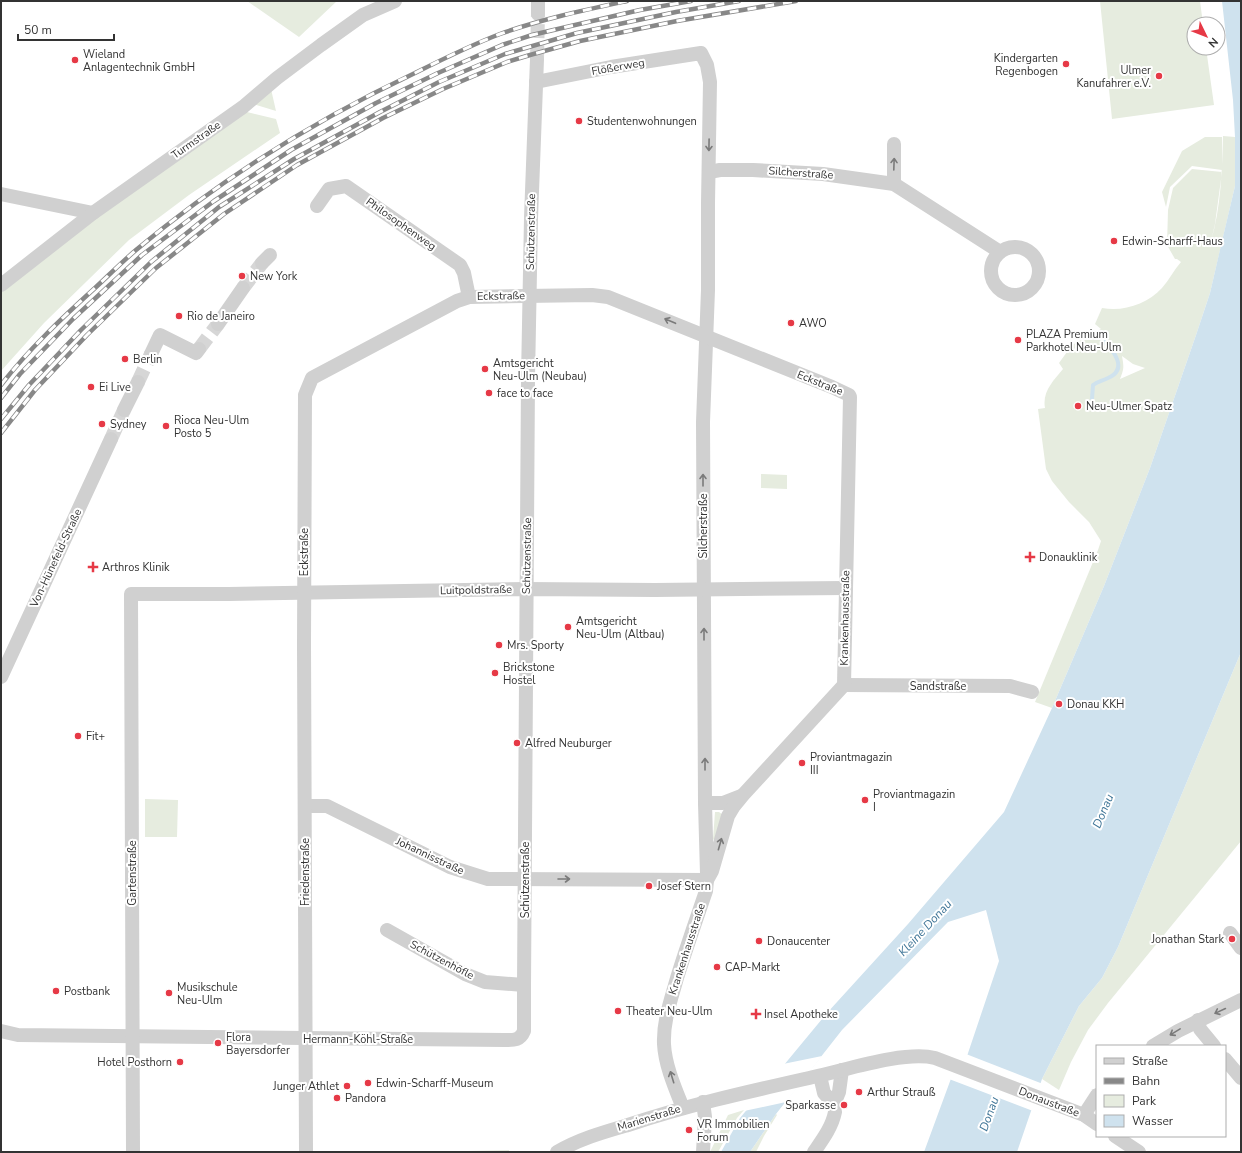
<svg xmlns="http://www.w3.org/2000/svg" width="1242" height="1153" viewBox="0 0 1242 1153" font-family="'Nunito Sans',sans-serif">
<style>
.green{fill:#e6ecdf;fill-rule:evenodd}
.water{fill:#cfe2ee}
.pier{fill:#fff}
.lines{fill:none;stroke-linecap:round;stroke-linejoin:round}
.stream{stroke:#cfe2ee;stroke-width:4}
.minor-tunnel{stroke:#d6d6d6;stroke-width:14;stroke-dasharray:14 7;stroke-linecap:butt}
.minor{stroke:#d0d0d0;stroke-width:14}
.rail-casing{stroke:#888;stroke-width:4.5}
.rail{stroke:#fff;stroke-width:3;stroke-dasharray:9;stroke-linecap:butt}
.oneway{stroke:#7a7a7a}
.poi-dot{fill:#e63946;stroke:#fff;stroke-width:1.5}
.labels{text-anchor:middle;dominant-baseline:central;stroke-width:4;stroke-linejoin:round;paint-order:stroke}
.poi-label{font-size:11px;fill:#333;stroke:#fff;text-anchor:start}
.street-label{font-size:11px;fill:#333;stroke:#fff}
.water-label{font-size:12px;font-style:italic;fill:#3f7597;stroke:#fff}
</style>
<rect width="100%" height="100%" fill="#fff"/>
<!-- green -->
<g class="green">
<path d="M247,1h90l-38,36z"/>
<path d="M1100,1h100l3,23h-9v24h12l8,57 -102,14z"/>
<path d="M271,89l5,22 -23,-7z"/>
<path d="M247,112l29,7 4,14 -91,62 -60,45 -85,83 -43,48v-81l76,-58z"/>
<path d="M1223,136l12,1v49l-25,107 -14,42 -46,133 -46,118 -52,122 -17,-6 63,-152 3,-9 -12,-19 -20,-20 -17,-21 -6,-12 -8,-60 7,-1c-3,-16 8,-27 18,-39l-4,-6 13,-18 29,-16 -6,-5 7,-16c22,4 45,-4 60,-20 7,-8 12,-18 19,-26l-4,-3h-2l-8,-14 1,-35 5,-22 19,-19 30,3 -7,52 -4,17c10,-34 11,-70 12,-105zM1122,356l11,8 12,4 -25,11c4,-10 4,-12 2,-23z"/>
<path d="M1205,137h17v33l-30,-4 -22,21 -4,20 -4,-15 20,-41z"/>
<path d="M761,474l26,1v14l-26,-1z"/>
<path d="M1241,652v189l-133,162 -20,27 -17,32 -12,28 -17,-11 37,-73 23,-28 16,-31z"/>
<path d="M145,799l33,1 -1,37h-32z"/>
<path d="M715,812h4l4,3 -8,26 -2,-2z"/>
<path d="M744,1110l-7,8 -19,34h-8l18,-37z"/>
<path d="M776,1114l1,1 -13,21 -8,16h-6z"/>
<path d="M509,1150v2h-42v-1z"/>
</g>
<!-- water -->
<path class="water" d="M1222,1h19v651l-123,295 -16,31 -23,28 -37,73 -25,73h-93l32,-87 7,3 36,-107 -13,-51 -38,12 -106,108 -66,84 -26,38h-29l19,-34 87,-105 81,-89 96,-112 48,-104 52,-122 46,-118 46,-133 14,-42 12,-52 13,-55v-49l-2,-37z"/>
<!-- pier -->
<g class="pier">
<path d="M966,1054l77,30 -10,27 -84,-32 5,-15 8,2z"/>
<path d="M822,1056l-36,46 -42,9 39,-47z"/>
</g>
<g class="lines">
<!-- stream -->
<path class="stream" d="M1092,399l1,-14c5,-4 9,-4 15,-7 21,-9 5,-28 -5,-38"/>
<!-- minor-tunnel -->
<g class="minor-tunnel">
<path d="M537,59l1,-45"/>
<path d="M243,288l19,-25"/>
<path d="M199,349l19,-25"/>
<path d="M138,382l13,-28"/>
<path d="M111,439l13,-29"/>
</g>
<!-- minor -->
<g class="minor">
<path d="M538,1v13"/>
<path d="M536,82l75,-15 90,-14 6,12 3,17 -2,121v87l-5,132 2,381 2,71"/>
<path d="M709,172l11,-2h33l70,4 71,10 106,68"/>
<path d="M894,184v-40"/>
<path d="M1,194l92,19"/>
<path d="M317,206l12,-17 17,-3 114,79 4,8 5,24"/>
<circle cx="1015" cy="271" r="24"/>
<path d="M262,263l8,-8"/>
<path d="M1,285l92,-72 150,-106 34,-29 44,-33 42,-30 32,-14"/>
<path d="M218,324l25,-36"/>
<path d="M151,354l9,-19 36,18 3,-4"/>
<path d="M124,410l14,-28"/>
<path d="M1,677l110,-238"/>
<path d="M844,685l166,1 22,6"/>
<path d="M705,803h18l18,-7"/>
<path d="M305,806h22l123,61 38,12 219,1"/>
<path d="M387,930l78,44 20,8 39,3"/>
<path d="M1230,933l11,15"/>
<path d="M1198,1020l2,9 14,17"/>
<path d="M1,1031l17,4 486,5c9,0 16,1 20,-9v-46l4,-607 3,-160 6,-159"/>
<path d="M1153,1046l25,-15 63,-31"/>
<path d="M1225,1059l16,19"/>
<path d="M820,1076l4,17 10,11 5,-12 3,-22"/>
<path d="M1084,1115l13,-20"/>
<path d="M1115,1136l24,16"/>
<path d="M133,1152l-2,-558h98l297,-5 129,1 190,-2"/>
<path d="M306,1152l-2,-507 1,-250 7,-17 145,-77 12,-4 123,-2 16,2 224,90 17,8 1,2 -6,288 -101,110 -9,11 -6,10 -16,55 -5,9 -1,11c-10,29 -20,58 -29,87 -6,22 -14,43 -13,66 1,21 11,44 19,64"/>
<path d="M557,1152c22,-13 47,-20 71,-27 63,-21 128,-35 194,-50 30,-7 84,-24 113,-17l149,57 13,9"/>
<path d="M703,1152l2,-35 -2,-15"/>
<path d="M814,1152c9,-13 18,-25 21,-40"/>
</g>
<!-- rail casing -->
<g class="rail-casing">
<g id="rail">
<path d="M1,385c28,-36 61,-67 94,-97 14,-13 27,-26 41,-38 85,-71 179,-130 279,-177 28,-14 56,-28 85,-39 42,-15 85,-24 127,-33"/>
<path d="M1,398l19,-24 53,-55 69,-64 72,-54 77,-51 85,-47 62,-30 64,-28 30,-10 43,-10 65,-15 51,-9"/>
<path d="M1,419l28,-34 52,-55 70,-68 68,-55 75,-48 86,-47 59,-30 66,-28 72,-21 99,-21 63,-11"/>
<path d="M1,433l34,-43 52,-55 69,-67 68,-54 73,-49 86,-47 60,-29 64,-27 23,-7 50,-14 97,-20 119,-20"/>
</g>
</g>
<!-- rail -->
<use href="#rail" class="rail"/>
</g>
<!-- one-way arrows -->
<defs><path id="oneway-shaft" d="M-6 0H5M1.5-3L5.5 0L1.5 3" fill="none" stroke-width="1.6" stroke-linecap="round" stroke-linejoin="round"/></defs>
<g class="oneway">
<use href="#oneway-shaft" transform="translate(709 145) rotate(91)"/>
<use href="#oneway-shaft" transform="translate(894 164) rotate(-88)"/>
<use href="#oneway-shaft" transform="translate(670 321) rotate(-157)"/>
<use href="#oneway-shaft" transform="translate(703 480) rotate(-90)"/>
<use href="#oneway-shaft" transform="translate(704 634) rotate(-90)"/>
<use href="#oneway-shaft" transform="translate(705 764) rotate(-90)"/>
<use href="#oneway-shaft" transform="translate(720 844) rotate(-74)"/>
<use href="#oneway-shaft" transform="translate(564 879)"/>
<use href="#oneway-shaft" transform="translate(1220 1011) rotate(155)"/>
<use href="#oneway-shaft" transform="translate(1175 1032) rotate(149)"/>
<use href="#oneway-shaft" transform="translate(672 1077) rotate(-107)"/>
</g>
<!-- markers -->
<g class="poi-dot">
<circle cx="75" cy="60" r="4"/>
<circle cx="1066" cy="64" r="4"/>
<circle cx="1159" cy="76" r="4"/>
<circle cx="579" cy="121" r="4"/>
<circle cx="1114" cy="241" r="4"/>
<circle cx="242" cy="276" r="4"/>
<circle cx="179" cy="316" r="4"/>
<circle cx="791" cy="323" r="4"/>
<circle cx="1018" cy="340" r="4"/>
<circle cx="125" cy="359" r="4"/>
<circle cx="485" cy="369" r="4"/>
<circle cx="91" cy="387" r="4"/>
<circle cx="489" cy="393" r="4"/>
<circle cx="1078" cy="406" r="4"/>
<circle cx="102" cy="424" r="4"/>
<circle cx="166" cy="426" r="4"/>
<path d="M1028 551h4v4h4v4h-4v4h-4v-4h-4v-4h4z"/>
<path d="M91 561h4v4h4v4h-4v4h-4v-4h-4v-4h4z"/>
<circle cx="568" cy="627" r="4"/>
<circle cx="499" cy="645" r="4"/>
<circle cx="495" cy="673" r="4"/>
<circle cx="1059" cy="704" r="4"/>
<circle cx="78" cy="736" r="4"/>
<circle cx="517" cy="743" r="4"/>
<circle cx="802" cy="763" r="4"/>
<circle cx="865" cy="800" r="4"/>
<circle cx="649" cy="886" r="4"/>
<circle cx="1232" cy="939" r="4"/>
<circle cx="759" cy="941" r="4"/>
<circle cx="717" cy="967" r="4"/>
<circle cx="56" cy="991" r="4"/>
<circle cx="169" cy="993" r="4"/>
<circle cx="618" cy="1011" r="4"/>
<path d="M754 1008h4v4h4v4h-4v4h-4v-4h-4v-4h4z"/>
<circle cx="218" cy="1043" r="4"/>
<circle cx="180" cy="1062" r="4"/>
<circle cx="368" cy="1083" r="4"/>
<circle cx="347" cy="1086" r="4"/>
<circle cx="859" cy="1092" r="4"/>
<circle cx="337" cy="1098" r="4"/>
<circle cx="844" cy="1105" r="4"/>
<circle cx="689" cy="1130" r="4"/>
</g>
<g class="labels">
<!-- poi labels -->
<g class="poi-label">
<text x="83" y="54">Wieland<tspan x="83" dy="13">Anlagentechnik GmbH</tspan></text>
<text x="1058" y="58" text-anchor="end">Kindergarten<tspan x="1058" dy="13">Regenbogen</tspan></text>
<text x="1151" y="70" text-anchor="end">Ulmer<tspan x="1151" dy="13">Kanufahrer e.V.</tspan></text>
<text x="587" y="121">Studentenwohnungen</text>
<text x="1122" y="241">Edwin-Scharff-Haus</text>
<text x="250" y="276">New York</text>
<text x="187" y="316">Rio de Janeiro</text>
<text x="799" y="323">AWO</text>
<text x="1026" y="334">PLAZA Premium<tspan x="1026" dy="13">Parkhotel Neu-Ulm</tspan></text>
<text x="133" y="359">Berlin</text>
<text x="493" y="363">Amtsgericht<tspan x="493" dy="13">Neu-Ulm (Neubau)</tspan></text>
<text x="99" y="387">Ei Live</text>
<text x="497" y="393">face to face</text>
<text x="1086" y="406">Neu-Ulmer Spatz</text>
<text x="174" y="420">Rioca Neu-Ulm<tspan x="174" dy="13">Posto 5</tspan></text>
<text x="110" y="424">Sydney</text>
<text x="1039" y="557">Donauklinik</text>
<text x="102" y="567">Arthros Klinik</text>
<text x="576" y="621">Amtsgericht<tspan x="576" dy="13">Neu-Ulm (Altbau)</tspan></text>
<text x="507" y="645">Mrs. Sporty</text>
<text x="503" y="667">Brickstone<tspan x="503" dy="13">Hostel</tspan></text>
<text x="1067" y="704">Donau KKH</text>
<text x="86" y="736">Fit+</text>
<text x="525" y="743">Alfred Neuburger</text>
<text x="810" y="757">Proviantmagazin<tspan x="810" dy="13">III</tspan></text>
<text x="873" y="794">Proviantmagazin<tspan x="873" dy="13">I</tspan></text>
<text x="657" y="886">Josef Stern</text>
<text x="1224" y="939" text-anchor="end">Jonathan Stark</text>
<text x="767" y="941">Donaucenter</text>
<text x="725" y="967">CAP-Markt</text>
<text x="177" y="987">Musikschule<tspan x="177" dy="13">Neu-Ulm</tspan></text>
<text x="64" y="991">Postbank</text>
<text x="626" y="1011">Theater Neu-Ulm</text>
<text x="764" y="1014">Insel Apotheke</text>
<text x="226" y="1037">Flora<tspan x="226" dy="13">Bayersdorfer</tspan></text>
<text x="172" y="1062" text-anchor="end">Hotel Posthorn</text>
<text x="376" y="1083">Edwin-Scharff-Museum</text>
<text x="339" y="1086" text-anchor="end">Junger Athlet</text>
<text x="867" y="1092">Arthur Strauß</text>
<text x="345" y="1098">Pandora</text>
<text x="836" y="1105" text-anchor="end">Sparkasse</text>
<text x="697" y="1124">VR Immobilien<tspan x="697" dy="13">Forum</tspan></text>
</g>
<!-- street labels -->
<g class="street-label">
<text transform="translate(618 67) rotate(-10)">Flößerweg</text>
<text transform="translate(196 140) rotate(-35)">Turmstraße</text>
<text transform="translate(801 173) rotate(4)">Silcherstraße</text>
<text transform="translate(401 224) rotate(35)">Philosophenweg</text>
<text transform="translate(531 232) rotate(-89)">Schützenstraße</text>
<text transform="translate(501 296) rotate(-1)">Eckstraße</text>
<text transform="translate(820 383) rotate(22)">Eckstraße</text>
<text transform="translate(703 526) rotate(-90)">Silcherstraße</text>
<text transform="translate(304 552) rotate(-90)">Eckstraße</text>
<text transform="translate(527 556) rotate(-89)">Schützenstraße</text>
<text transform="translate(56 558) rotate(-65)">Von-Hünefeld-Straße</text>
<text transform="translate(476 590) rotate(-1)">Luitpoldstraße</text>
<text transform="translate(845 618) rotate(-89)">Krankenhausstraße</text>
<text x="938" y="686">Sandstraße</text>
<text transform="translate(430 856) rotate(25)">Johannisstraße</text>
<text transform="translate(305 872) rotate(-90)">Friedenstraße</text>
<text transform="translate(132 873) rotate(-90)">Gartenstraße</text>
<text transform="translate(525 880) rotate(-90)">Schützenstraße</text>
<text transform="translate(687 949) rotate(-72)">Krankenhausstraße</text>
<text transform="translate(442 960) rotate(28)">Schützenhöfle</text>
<text x="358" y="1039">Hermann-Köhl-Straße</text>
<text transform="translate(1049 1102) rotate(21)">Donaustraße</text>
<text transform="translate(649 1118) rotate(-17)">Marienstraße</text>
</g>
<!-- water labels -->
<g class="water-label">
<text transform="translate(1103 811) rotate(-67)">Donau</text>
<text transform="translate(925 928) rotate(-47)">Kleine Donau</text>
<text transform="translate(989 1114) rotate(-70)">Donau</text>
</g>
</g>
<!-- border -->
<rect width="1242" height="1153" fill="none" stroke="#333333" stroke-width="4"/>
<!-- legend -->
<rect x="1096" y="1045" width="130" height="92" fill="#ffffff" stroke="#adadad"/>
<rect x="1104" y="1058" width="20" height="6" fill="#d0d0d0" stroke="#adadad"/>
<text x="1132" y="1065" font-size="12" fill="#333333">Straße</text>
<rect x="1104" y="1078" width="20" height="6" fill="#888888" stroke="#adadad"/>
<text x="1132" y="1085" font-size="12" fill="#333333">Bahn</text>
<rect x="1104" y="1095" width="20" height="12" fill="#e6ecdf" stroke="#adadad"/>
<text x="1132" y="1105" font-size="12" fill="#333333">Park</text>
<rect x="1104" y="1115" width="20" height="12" fill="#cfe2ee" stroke="#adadad"/>
<text x="1132" y="1125" font-size="12" fill="#333333">Wasser</text>
<!-- north arrow -->
<g transform="translate(1206 36) rotate(133)"><circle r="19" fill="#ffffff" stroke="#adadad"/>
<path d="M0-3L7 15L0 10L-7 15Z" fill="#e63946"/>
<text y="-6" font-size="11" font-weight="bold" text-anchor="middle" fill="#333333">N</text>
</g>
<!-- scale -->
<path d="M18 34v6h96v-6" fill="none" stroke="#333333" stroke-width="2"/>
<text x="24" y="34" font-size="12" fill="#333333" stroke="#ffffff" stroke-width="3" paint-order="stroke">50 m</text>
</svg>
